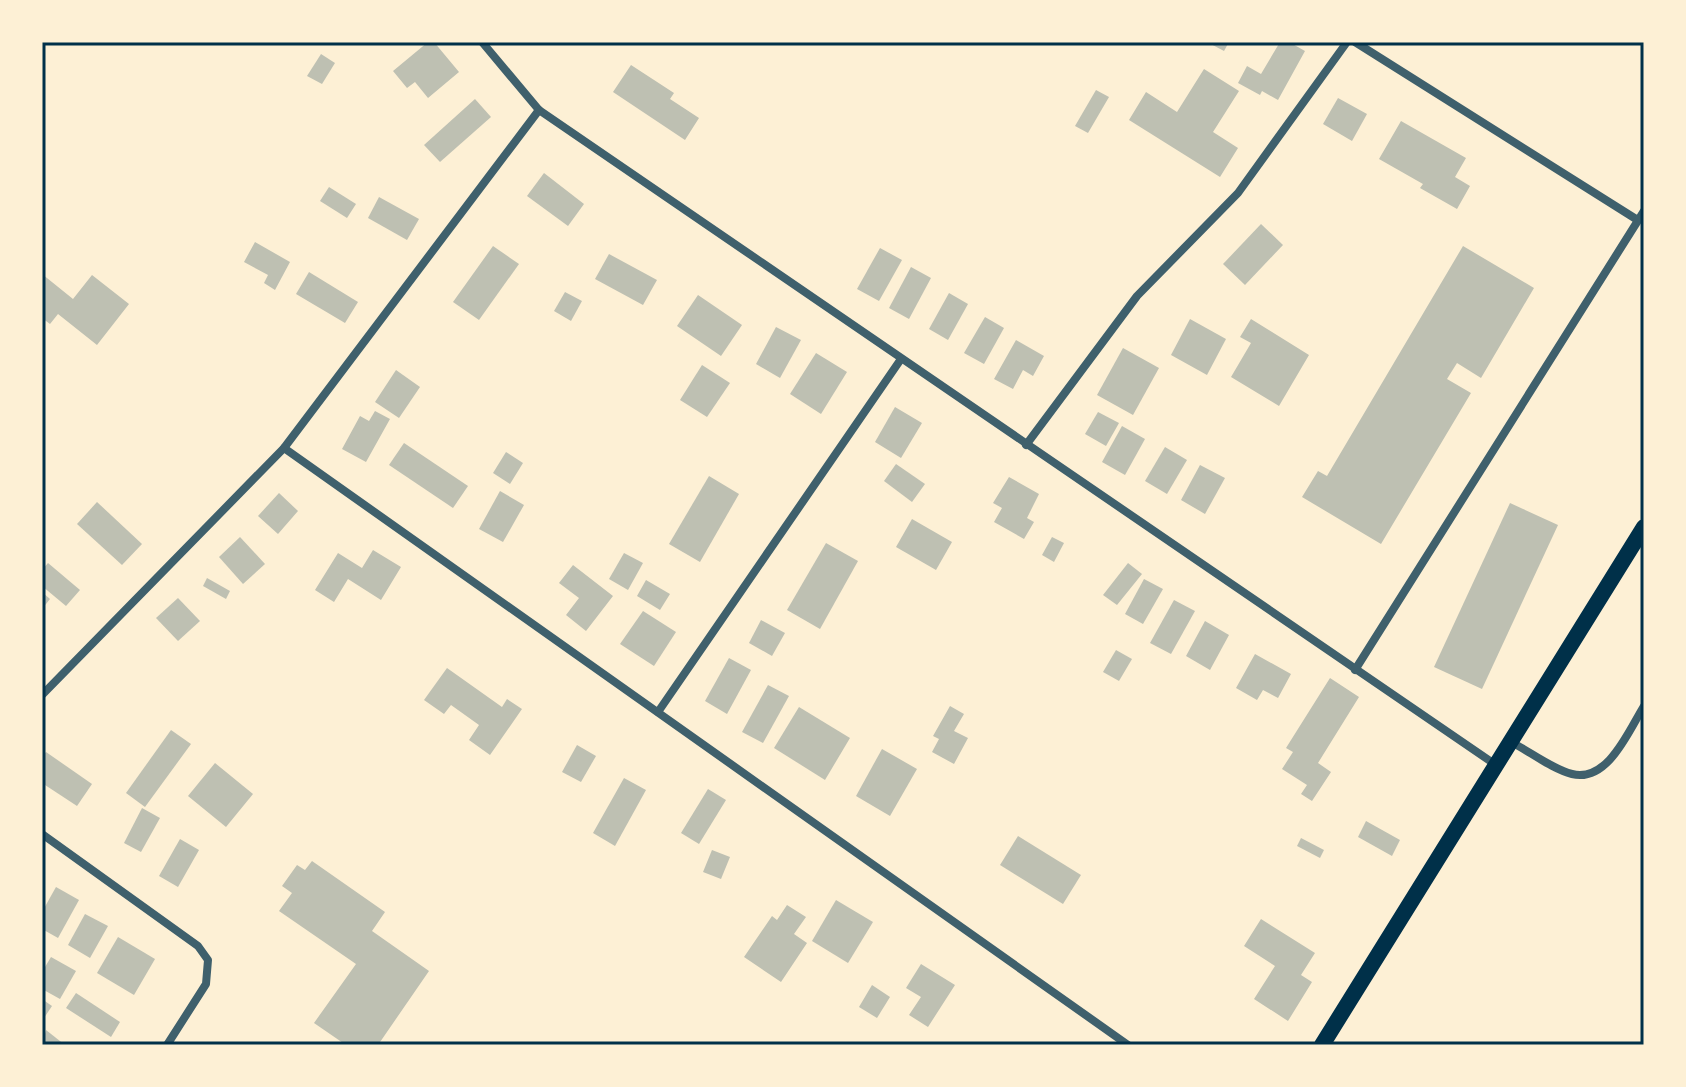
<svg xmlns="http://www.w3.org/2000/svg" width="1686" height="1087" viewBox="0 0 1686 1087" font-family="Cabin,sans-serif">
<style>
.building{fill:#bec0b2}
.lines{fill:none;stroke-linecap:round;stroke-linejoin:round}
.minor{stroke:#3f606c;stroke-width:8}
.trunk{stroke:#003049;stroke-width:16}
.neatline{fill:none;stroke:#003049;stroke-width:3}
</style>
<rect width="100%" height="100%" fill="#fdf0d5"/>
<!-- building -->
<g class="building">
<path d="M428,42h6l25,30 -31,26 -13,-16 -8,6 -14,-17z"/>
<path d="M1207,42h22l-5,9z"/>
<path d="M1280,42h9l16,9 -27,49 -16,-9 -2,4 -22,-12 9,-17 14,8z"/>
<path d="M321,54l14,9 -13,21 -15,-8z"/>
<path d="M631,65l43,28 -4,6 29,19 -14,22 -72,-48z"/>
<path d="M1204,69l35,22 -26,41 25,16 -18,29 -91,-57 17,-28 31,20z"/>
<path d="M1096,90l13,7 -21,36 -13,-7z"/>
<path d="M1338,98l29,16 -15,27 -29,-17z"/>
<path d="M475,99l16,18 -51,45 -16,-17z"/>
<path d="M1401,121l65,37 -11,19 15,9 -13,23 -37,-21 3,-4 -44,-25z"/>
<path d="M544,173l40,31 -16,22 -41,-30z"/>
<path d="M329,187l27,17 -9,14 -27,-17z"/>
<path d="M379,197l40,22 -12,21 -39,-22z"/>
<path d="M1261,224l22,21 -38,40 -22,-21z"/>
<path d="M255,242l35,20 -15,28 -11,-7 4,-8 -24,-13z"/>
<path d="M493,246l26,18 -40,56 -26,-18z"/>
<path d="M1463,246l71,42 -53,90 -24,-15 -10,16 24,14 -90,151 -79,-47 16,-26 9,5z"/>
<path d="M880,248l22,12 -23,41 -22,-12z"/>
<path d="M609,254l48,26 -14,25 -48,-26z"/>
<path d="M911,267l20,11 -22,41 -20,-11z"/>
<path d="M309,272l49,30 -13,21 -49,-29z"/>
<path d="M42,274l31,25 19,-24 37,29 -32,41 -39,-31 -8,10 -8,-6z"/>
<path d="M565,292l17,9 -11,20 -17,-10z"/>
<path d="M949,293l19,11 -20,36 -19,-11z"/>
<path d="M698,295l44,30 -21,31 -44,-30z"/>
<path d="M985,317l19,11 -20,36 -20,-11z"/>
<path d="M1190,319l36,20 -19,36 -36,-20z"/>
<path d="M1251,319l58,36 -30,51 -48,-29 20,-34 -11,-6z"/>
<path d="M776,327l25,13 -21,38 -24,-14z"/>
<path d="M1016,340l28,16 -11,20 -10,-6 -10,19 -19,-10z"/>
<path d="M1123,348l36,20 -26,47 -36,-20z"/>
<path d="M816,353l31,19 -26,42 -31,-20z"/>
<path d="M702,365l28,18 -23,34 -27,-17z"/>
<path d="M396,370l24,17 -21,31 -24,-16z"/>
<path d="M895,407l27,16 -21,35 -26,-16z"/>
<path d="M375,411l15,8 -24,43 -24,-13 18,-33 9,5z"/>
<path d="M1098,412l21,11 -13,23 -21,-12z"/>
<path d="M1122,426l23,13 -20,36 -23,-13z"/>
<path d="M404,443l64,43 -15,22 -64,-43z"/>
<path d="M1165,447l22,13 -20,34 -22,-13z"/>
<path d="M506,452l17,11 -13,21 -17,-11z"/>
<path d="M896,464l29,20 -13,18 -28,-21z"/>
<path d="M1200,465l25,13 -20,36 -24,-14z"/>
<path d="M709,476l30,18 -39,68 -31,-18z"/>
<path d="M1009,477l30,17 -12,24 7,4 -10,17 -30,-17 8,-14 -9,-5z"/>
<path d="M500,491l24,14 -21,37 -24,-13z"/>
<path d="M279,493l19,18 -20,23 -20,-18z"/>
<path d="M97,502l45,42 -20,21 -45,-41z"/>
<path d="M1510,503l48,22 -76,164 -48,-22z"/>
<path d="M912,519l40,23 -16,28 -40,-23z"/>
<path d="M240,537l25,27 -22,20 -24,-27z"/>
<path d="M1052,537l12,6 -10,19 -12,-7z"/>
<path d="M826,543l32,18 -38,68 -33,-19z"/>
<path d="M373,550l28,17 -20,33 -33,-21 -14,23 -19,-12 23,-37 24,15z"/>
<path d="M624,553l19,10 -15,27 -19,-11z"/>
<path d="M48,563l32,27 -14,16 -24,-20v-16z"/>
<path d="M1128,563l14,11 -25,31 -14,-10z"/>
<path d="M573,565l40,31 -27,35 -20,-16 13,-17 -20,-15z"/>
<path d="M207,578l23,13 -4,8 -23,-13z"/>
<path d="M1144,579l19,10 -20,35 -18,-10z"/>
<path d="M646,580l24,14 -10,16 -23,-14z"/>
<path d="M42,592l8,7 -8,10z"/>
<path d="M178,598l22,23 -22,20 -22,-23z"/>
<path d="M1174,600l21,11 -24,43 -21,-11z"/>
<path d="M643,611l33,21 -22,34 -34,-22z"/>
<path d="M761,620l24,13 -13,23 -23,-13z"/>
<path d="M1205,621l24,14 -19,35 -24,-14z"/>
<path d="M1116,650l16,9 -13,22 -16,-9z"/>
<path d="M1255,654l36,20 -13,24 -15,-8 -6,10 -21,-12z"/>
<path d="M729,658l22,12 -24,44 -22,-13z"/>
<path d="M447,668l55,39 5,-8 15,10 -32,46 -21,-15 10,-15 -28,-20 -7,9 -20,-14z"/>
<path d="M1330,678l29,19 -41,66 13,9 -19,29 -11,-7 6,-9 -25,-16 11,-17 -7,-4z"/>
<path d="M768,685l21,11 -26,47 -21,-11z"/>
<path d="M950,706l14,8 -10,17 14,7 -14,26 -22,-12 7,-13 -6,-3z"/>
<path d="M799,707l51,31 -25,42 -51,-32z"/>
<path d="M171,730l20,14 -46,63 -19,-14z"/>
<path d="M577,745l19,11 -15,26 -19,-10z"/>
<path d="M882,749l35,20 -27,47 -34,-20z"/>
<path d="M46,752l46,32 -15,22 -35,-23v-26z"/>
<path d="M215,763l38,31 -27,33 -38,-31z"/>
<path d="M624,778l22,12 -31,56 -22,-13z"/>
<path d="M708,789l18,11 -27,44 -18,-11z"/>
<path d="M142,808l18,10 -19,34 -17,-9z"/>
<path d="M1366,821l34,19 -8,16 -34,-19z"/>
<path d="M1018,836l63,39 -18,29 -63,-39z"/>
<path d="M1301,838l23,12 -4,8 -23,-12z"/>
<path d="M180,839l19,11 -21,37 -19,-11z"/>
<path d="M712,850l18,7 -9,22 -18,-7z"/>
<path d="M312,861l73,51 -13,19 57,40 -51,74h-32l-32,-22 42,-59 -77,-53 13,-18 -10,-7 15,-21 8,5z"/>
<path d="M56,887l23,13 -21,38 -16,-9v-17z"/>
<path d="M836,900l37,22 -25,41 -36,-22z"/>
<path d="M787,905l19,12 -12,17 13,9 -26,39 -37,-25 28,-41 5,4z"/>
<path d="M85,914l23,12 -18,32 -22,-13z"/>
<path d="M1261,919l54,34 -14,22 11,7 -24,39 -34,-22 21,-33 -31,-20z"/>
<path d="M118,937l37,22 -21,36 -37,-22z"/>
<path d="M51,957l25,14 -16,28 -18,-10v-17z"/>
<path d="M921,964l34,21 -27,42 -19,-12 12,-18 -15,-9z"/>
<path d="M872,985l18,12 -13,21 -18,-11z"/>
<path d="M76,993l44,29 -9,15 -45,-29z"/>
<path d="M42,999l10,7 -10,15z"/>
<path d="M46,1030l19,15h-23z"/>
</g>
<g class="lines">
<!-- minor -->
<g class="minor">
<path d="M482,42l57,68 957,655"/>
<path d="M1355,42l281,177"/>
<path d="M1026,445l111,-149 101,-103 109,-151"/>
<path d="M284,448l844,597"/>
<path d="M1355,670l289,-459"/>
<path d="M42,695l242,-247 255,-338"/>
<path d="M658,712l243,-353"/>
<path d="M1511,742c18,9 41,27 61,32 36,9 57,-44 72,-68"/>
<path d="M42,834l156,112 10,14 -2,24 -39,61"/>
</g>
<!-- trunk -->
<path class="trunk" d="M1322,1045l322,-518"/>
</g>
<!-- border -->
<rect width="1686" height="1087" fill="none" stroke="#fdf0d5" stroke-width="88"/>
<rect x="44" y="44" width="1598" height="999" class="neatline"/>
</svg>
